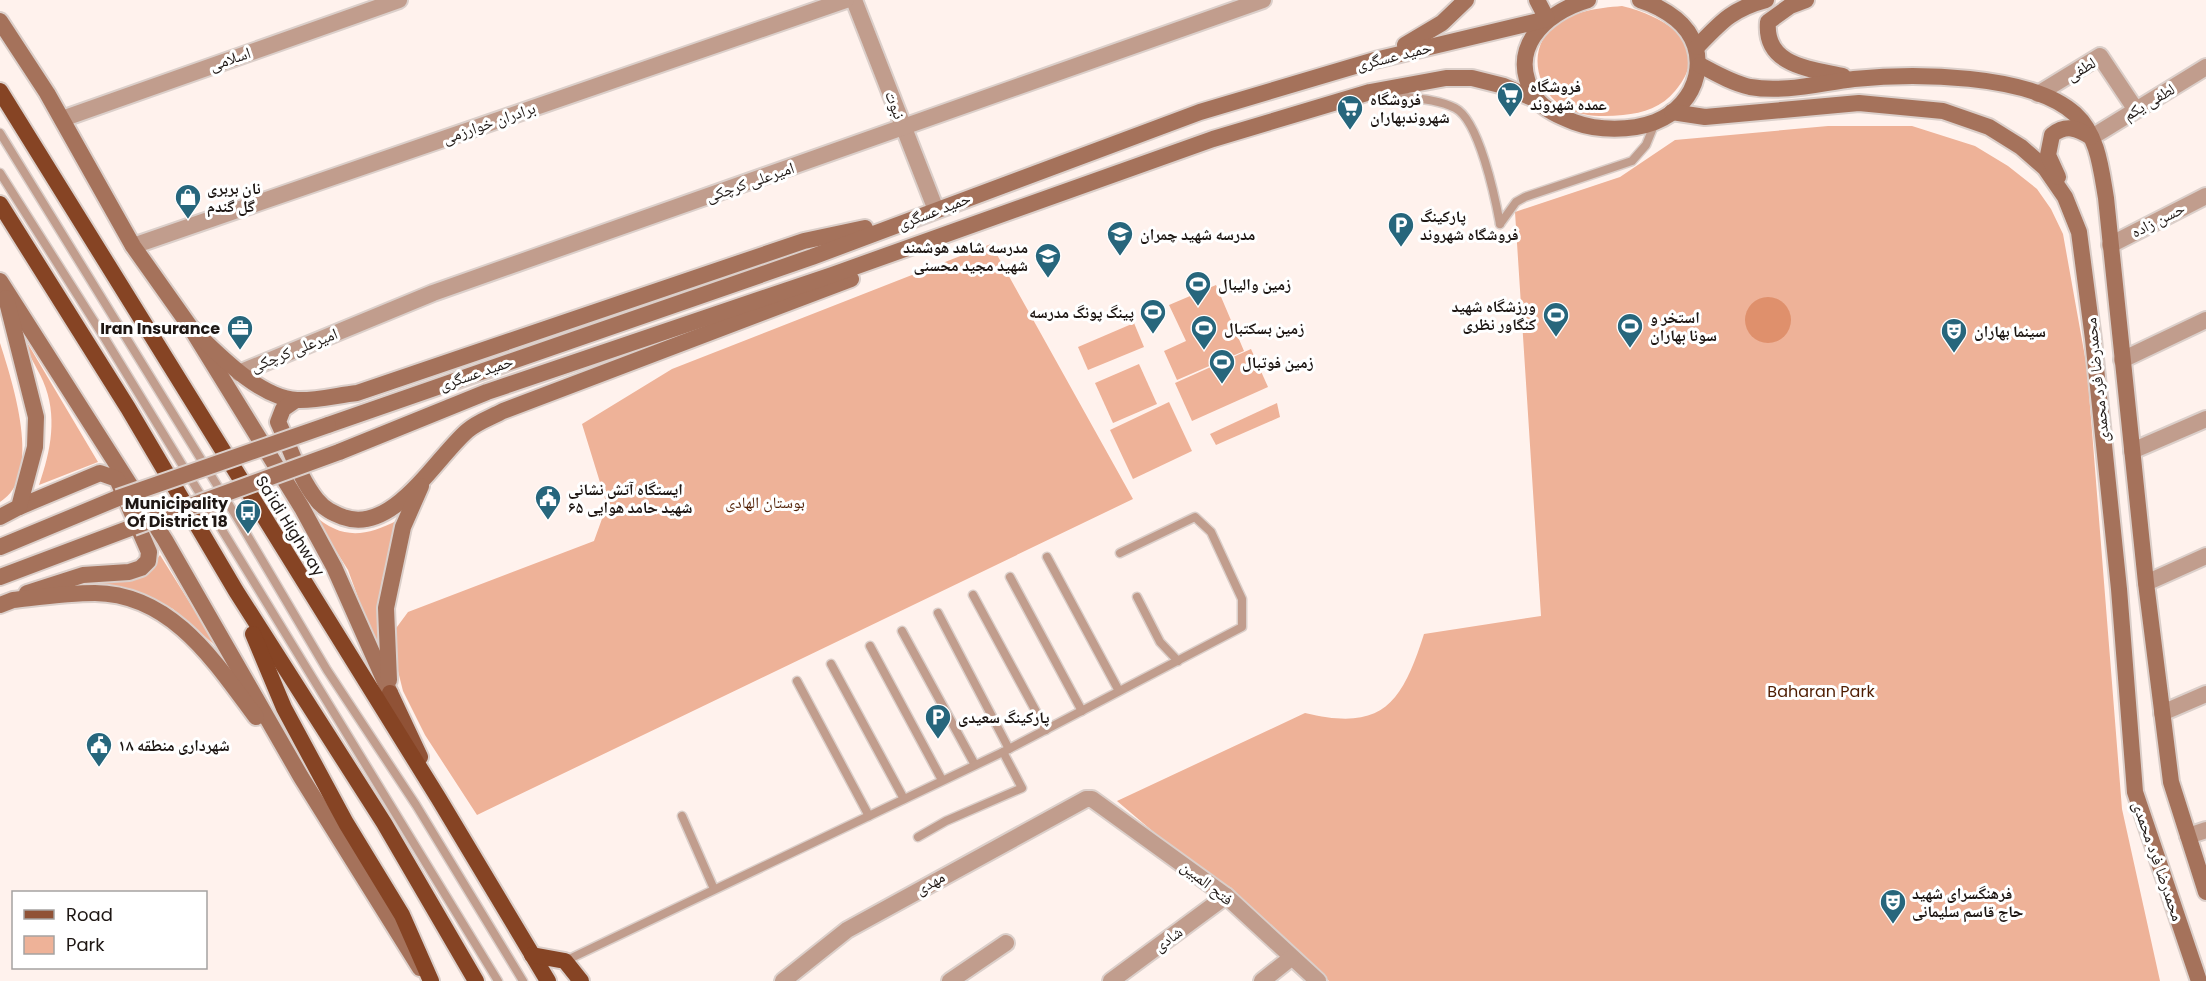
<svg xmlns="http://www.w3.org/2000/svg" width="2206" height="981" viewBox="0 0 2206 981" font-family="Poppins,'Noto Naskh Arabic',sans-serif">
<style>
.green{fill:#eeb298}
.water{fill:#df906c}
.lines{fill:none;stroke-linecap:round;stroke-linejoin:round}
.service-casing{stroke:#dbcfca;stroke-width:11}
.minor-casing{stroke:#dbcfca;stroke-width:20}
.secondary-casing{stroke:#dbcfca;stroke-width:20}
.primary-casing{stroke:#dbcfca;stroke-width:20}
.trunk-casing{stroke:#dbcfca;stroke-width:20}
.service{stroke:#c19d8d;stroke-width:8}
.minor{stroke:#c19d8d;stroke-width:16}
.secondary{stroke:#a5725b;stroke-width:16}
.primary{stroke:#905236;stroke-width:16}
.trunk{stroke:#864424;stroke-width:16}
.secondary-bridge-casing{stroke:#dbcfca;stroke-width:20;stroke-linecap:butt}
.secondary-bridge{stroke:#a5725b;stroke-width:16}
.labels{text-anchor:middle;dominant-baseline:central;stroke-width:6;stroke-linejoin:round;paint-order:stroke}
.street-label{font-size:16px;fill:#1e1714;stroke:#fff}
.poi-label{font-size:16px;font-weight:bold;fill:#1e1714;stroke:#fff;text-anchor:start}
.park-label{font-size:16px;fill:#4f1d02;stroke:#fff}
</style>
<rect width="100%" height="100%" fill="#fff2ed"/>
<!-- green -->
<g class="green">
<path d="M1622,6c41,10 94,38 53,85 -13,16 -31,22 -52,24 -19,2 -40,2 -58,-7 -27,-15 -38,-55 -15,-78 18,-19 48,-22 72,-24z"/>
<path d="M1828,126h84l63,20 33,20 29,23 14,20 12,25 24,134 35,441 38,172h-831l-212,-180 188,-88c78,19 97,-10 119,-79l117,-18 -26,-404 105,-35 55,-37z"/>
<path d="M991,244l142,255 -656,316 -52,-80 -22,-44 -8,-32 -1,-28 14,-19 186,-71 13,-36 -25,-81 90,-55z"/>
<path d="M1216,285l28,66 -67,29 -13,-29 22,-10 -17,-36z"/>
<path d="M1134,323l10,24 -56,23 -10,-23z"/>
<path d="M25,339l73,123 -59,23c12,-35 19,-69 4,-104 -6,-14 -16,-27 -18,-42z"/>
<path d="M0,343c12,38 44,133 0,159z"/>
<path d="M1251,349l17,38 -76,34 -17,-38z"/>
<path d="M1139,364l18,40 -44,19 -18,-40z"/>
<path d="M1169,402l23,49 -59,28 -23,-49z"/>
<path d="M1277,403l3,14 -64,28 -6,-11z"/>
<path d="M313,514c28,26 52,23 85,6l-16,60 -5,69 -29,-79z"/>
<path d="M160,555l58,93 -45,-39 -21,-10 -88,-14 85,-15z"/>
</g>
<!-- water -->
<circle class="water" cx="1768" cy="320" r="23"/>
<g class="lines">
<!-- service casing -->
<g class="service-casing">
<g id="service">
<path d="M1386,94c21,4 49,4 69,14 24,12 40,89 45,116"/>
<path d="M0,133l236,383 91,154 89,135 107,176"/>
<path d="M0,173l104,164 394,644"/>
<path d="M1500,224l16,-22 9,-5 107,-36 14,-16 9,-22"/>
<path d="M1047,557l72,134"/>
<path d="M1010,577l72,134"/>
<path d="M973,595l73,135"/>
<path d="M1137,597l23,45 18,19"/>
<path d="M938,613l71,136"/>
<path d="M902,631l73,134"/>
<path d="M870,646l72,134"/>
<path d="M831,664l73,135"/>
<path d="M797,681l72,135"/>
<path d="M682,816l32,73"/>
<path d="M918,837l28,-16 76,-33 -19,-36"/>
<path d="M565,961l438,-209 239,-125v-28l-31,-67 -16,-15 -75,36"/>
</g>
</g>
<!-- minor casing -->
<g class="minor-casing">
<g id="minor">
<path d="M854,0l82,210"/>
<path d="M2038,94l62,-38 36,54"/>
<path d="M62,119l337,-119"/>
<path d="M2092,137l114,-70"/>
<path d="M2110,245l96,-49"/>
<path d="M133,246l713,-246"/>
<path d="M2122,360l84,-40"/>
<path d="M239,373l194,-80 830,-293"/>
<path d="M2132,451l74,-32"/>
<path d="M2146,583l60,-27"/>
<path d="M2162,713l44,-19"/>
<path d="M2188,836l18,-6"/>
<path d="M783,981l64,-51 239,-131h6l134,97 92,85"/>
<path d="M950,981l56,-38"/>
<path d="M1111,981l115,-85"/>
<path d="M1262,981l29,-23"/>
</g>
</g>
<!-- secondary casing -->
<g class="secondary-casing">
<g id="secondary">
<path d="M1588,0c-45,13 -83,51 -52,98 8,12 25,19 38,24 24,9 57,9 81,0 44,-17 59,-72 21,-103 -10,-8 -23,-15 -36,-19"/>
<path d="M1806,0l-16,6 -22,16c-4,44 43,47 75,54"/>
<path d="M0,21l47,72 86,153 58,82 111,180 32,59 56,126"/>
<path d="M1405,45l37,-22 24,-23"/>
<path d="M1697,47c24,-25 35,-38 69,-47"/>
<path d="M1700,65c15,8 32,18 50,22 34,6 70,-4 104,-8 58,-6 176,-6 221,35 23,21 26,55 31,84l40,385 25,199 35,110"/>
<path d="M1672,112l33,5 154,-14 84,8 46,16 32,20 24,21 20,29 14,35 14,107 26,250 16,203 64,189"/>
<path d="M2058,177l-10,-22 4,-20c14,-11 25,-7 39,2"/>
<path d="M0,281l165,259 136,237 119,191"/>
<path d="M191,328c25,24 68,70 106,72 19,1 41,-5 60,-7l447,-152 61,-13"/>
<path d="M296,400l-13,9 -5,13c12,25 21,56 39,78 7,9 16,13 26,17 50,18 92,-58 124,-86 10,-9 25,-14 36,-20l348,-132"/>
<path d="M328,425l484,-168 388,-145 175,-52 172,-41 -10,-19"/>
<path d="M339,452l148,-60 345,-117 381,-136 157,-47 76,-14h26l32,8 33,14"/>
<path d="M19,507l81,-34 17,6 32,73 -1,9 -7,7 -12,4 -46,3 -56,18"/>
<path d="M0,517l19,-10 16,-60 1,-30 -30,-119"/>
<path d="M0,547l118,-49"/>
<path d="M0,577l133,-50"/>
<path d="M0,605l13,-5c27,-3 55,-7 82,-7 77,1 120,69 161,124"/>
<path d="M389,680l-3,-72 17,-81 18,-41"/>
</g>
</g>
<!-- primary casing -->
<g class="primary-casing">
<path id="primary" d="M390,693l30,64"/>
</g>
<!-- trunk casing -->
<g class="trunk-casing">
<g id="trunk">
<path d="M0,91l439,708 109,182"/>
<path d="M0,204l128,204 108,183 148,232 92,158"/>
<path d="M253,634l31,74 62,115 56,92 29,66"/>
<path d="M532,955l33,6 16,20"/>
</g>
</g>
<!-- service -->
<use href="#service" class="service"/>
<!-- minor -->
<use href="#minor" class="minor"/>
<!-- secondary -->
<use href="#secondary" class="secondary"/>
<!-- primary -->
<use href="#primary" class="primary"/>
<!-- trunk -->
<use href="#trunk" class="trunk"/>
<!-- secondary-bridge casing -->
<g class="secondary-bridge-casing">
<g id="secondary-bridge">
<path d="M118,498l210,-73"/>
<path d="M133,527l206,-75"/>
</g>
</g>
<!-- secondary-bridge -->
<use href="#secondary-bridge" class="secondary-bridge"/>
</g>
<!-- icons -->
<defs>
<g id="supermarket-pin" transform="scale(1.35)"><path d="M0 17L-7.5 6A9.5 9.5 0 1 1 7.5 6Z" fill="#27667c" stroke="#fff"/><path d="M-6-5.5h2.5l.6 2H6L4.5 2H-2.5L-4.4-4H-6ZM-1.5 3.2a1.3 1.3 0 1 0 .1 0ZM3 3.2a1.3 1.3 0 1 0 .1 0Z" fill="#fff"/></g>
<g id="shop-pin" transform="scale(1.35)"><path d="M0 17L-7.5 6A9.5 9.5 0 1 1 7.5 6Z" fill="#27667c" stroke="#fff"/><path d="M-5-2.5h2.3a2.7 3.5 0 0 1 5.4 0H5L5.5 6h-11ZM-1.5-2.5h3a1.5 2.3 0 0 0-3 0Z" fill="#fff"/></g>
<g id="parking-pin" transform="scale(1.35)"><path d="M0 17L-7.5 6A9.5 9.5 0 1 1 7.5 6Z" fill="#27667c" stroke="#fff"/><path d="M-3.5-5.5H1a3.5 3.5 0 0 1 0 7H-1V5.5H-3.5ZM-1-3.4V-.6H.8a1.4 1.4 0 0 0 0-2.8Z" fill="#fff"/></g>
<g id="school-pin" transform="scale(1.35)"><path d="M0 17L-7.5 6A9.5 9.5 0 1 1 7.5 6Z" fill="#27667c" stroke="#fff"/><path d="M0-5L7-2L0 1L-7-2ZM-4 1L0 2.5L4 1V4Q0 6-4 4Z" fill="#fff"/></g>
<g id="stadium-pin" transform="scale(1.35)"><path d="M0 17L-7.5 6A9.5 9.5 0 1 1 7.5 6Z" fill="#27667c" stroke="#fff"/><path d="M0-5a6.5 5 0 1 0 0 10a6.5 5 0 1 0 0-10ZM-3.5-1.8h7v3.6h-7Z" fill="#fff"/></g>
<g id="office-pin" transform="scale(1.35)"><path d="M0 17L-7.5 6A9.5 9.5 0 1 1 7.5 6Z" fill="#27667c" stroke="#fff"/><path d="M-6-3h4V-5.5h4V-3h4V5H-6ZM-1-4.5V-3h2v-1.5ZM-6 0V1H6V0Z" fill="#fff"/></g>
<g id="theatre-pin" transform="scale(1.35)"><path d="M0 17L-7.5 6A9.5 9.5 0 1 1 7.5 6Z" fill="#27667c" stroke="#fff"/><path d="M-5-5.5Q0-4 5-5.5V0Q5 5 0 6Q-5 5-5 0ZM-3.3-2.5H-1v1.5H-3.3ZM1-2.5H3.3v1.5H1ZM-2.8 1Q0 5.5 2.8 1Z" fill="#fff"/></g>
<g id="civic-pin" transform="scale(1.35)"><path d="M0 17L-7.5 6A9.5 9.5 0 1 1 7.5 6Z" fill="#27667c" stroke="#fff"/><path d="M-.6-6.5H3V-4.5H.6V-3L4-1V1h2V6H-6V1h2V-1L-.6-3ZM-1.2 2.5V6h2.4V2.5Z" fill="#fff"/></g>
<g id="bus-pin" transform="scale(1.35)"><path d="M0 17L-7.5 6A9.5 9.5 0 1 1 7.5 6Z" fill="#27667c" stroke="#fff"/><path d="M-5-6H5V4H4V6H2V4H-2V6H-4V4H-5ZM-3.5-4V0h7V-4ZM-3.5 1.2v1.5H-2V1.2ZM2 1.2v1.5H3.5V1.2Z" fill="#fff"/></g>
</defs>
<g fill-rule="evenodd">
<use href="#supermarket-pin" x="1510" y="95"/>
<use href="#supermarket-pin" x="1350" y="108"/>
<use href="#shop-pin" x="188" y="197"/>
<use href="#parking-pin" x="1401" y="225"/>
<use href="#school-pin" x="1120" y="234"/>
<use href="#school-pin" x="1048" y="256"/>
<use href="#stadium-pin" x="1198" y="284"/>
<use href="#stadium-pin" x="1153" y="312"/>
<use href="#stadium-pin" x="1556" y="315"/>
<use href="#stadium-pin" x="1630" y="326"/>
<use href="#office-pin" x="240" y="328"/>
<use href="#stadium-pin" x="1204" y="328"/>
<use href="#theatre-pin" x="1954" y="331"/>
<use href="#stadium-pin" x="1222" y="362"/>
<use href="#civic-pin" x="548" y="498"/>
<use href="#bus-pin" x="248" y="512"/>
<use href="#parking-pin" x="938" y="717"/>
<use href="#civic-pin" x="99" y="745"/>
<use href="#theatre-pin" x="1893" y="902"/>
</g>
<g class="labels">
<!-- street labels -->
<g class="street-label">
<text transform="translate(1394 56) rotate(-14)">حمید عسگری</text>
<text transform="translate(230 59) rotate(-19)">اسلامی</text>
<text transform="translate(2081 69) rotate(-30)">لطفی</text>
<text transform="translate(2149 102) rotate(-31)">لطفی یکم</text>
<text transform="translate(895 105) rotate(69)">نبوت</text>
<text transform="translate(489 123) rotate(-19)">برادران خوارزمی</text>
<text transform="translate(750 182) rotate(-19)">امیرعلی کرچکی</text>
<text transform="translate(934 211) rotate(-21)">حمید عسگری</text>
<text transform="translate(2158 220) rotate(-27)">حسن زاده</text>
<text transform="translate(294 350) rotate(-22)">امیرعلی کرچکی</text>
<text transform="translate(476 373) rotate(-19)">حمید عسگری</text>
<text transform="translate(2097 380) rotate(-96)">محمدرضا فرد محمدی</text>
<text transform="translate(290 526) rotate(58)">Sa'idi Highway</text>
<text transform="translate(2158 861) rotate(71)">محمدرضا فرد محمدی</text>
<text transform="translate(930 883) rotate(-29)">مهدی</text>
<text transform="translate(1207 883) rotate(38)">فتح المبین</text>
<text transform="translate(1168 939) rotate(-36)">شادی</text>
</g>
<!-- poi labels -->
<g class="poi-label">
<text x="1530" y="86">فروشگاه<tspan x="1530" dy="18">عمده شهروند</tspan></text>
<text x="1370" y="99">فروشگاه<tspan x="1370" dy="18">شهروندبهاران</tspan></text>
<text x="207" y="188">نان بربری<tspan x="207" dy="18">گل گندم</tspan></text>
<text x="1420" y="216">پارکینگ<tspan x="1420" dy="18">فروشگاه شهروند</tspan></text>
<text x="1140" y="234">مدرسه شهید چمران</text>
<text x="1028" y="247" text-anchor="end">مدرسه شاهد هوشمند<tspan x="1028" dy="18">شهید مجید محسنی</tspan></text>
<text x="1218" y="284">زمین والیبال</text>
<text x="1536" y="306" text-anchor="end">ورزشگاه شهید<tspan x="1536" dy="18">کنگاور نظری</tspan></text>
<text x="1134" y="312" text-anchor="end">پینگ پونگ مدرسه</text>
<text x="1650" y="317">استخر و<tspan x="1650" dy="18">سونا بهاران</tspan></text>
<text x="220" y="328" text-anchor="end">Iran Insurance</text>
<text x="1224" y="328">زمین بسکتبال</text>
<text x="1974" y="331">سینما بهاران</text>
<text x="1242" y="362">زمین فوتبال</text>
<text x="568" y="489">ایستگاه آتش نشانی<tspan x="568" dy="18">۶۵ شهید حامد هوایی</tspan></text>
<text x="228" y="503" text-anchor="end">Municipality<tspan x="228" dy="18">Of District 18</tspan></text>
<text x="958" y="717">پارکینگ سعیدی</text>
<text x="118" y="745">شهرداری منطقه ۱۸</text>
<text x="1912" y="893">فرهنگسرای شهید<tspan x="1912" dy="18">حاج قاسم سلیمانی</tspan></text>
</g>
<!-- park labels -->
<g class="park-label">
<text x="765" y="502">بوستان الهادی</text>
<text x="1821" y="691">Baharan Park</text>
</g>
</g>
<!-- legend -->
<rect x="12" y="891" width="195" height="78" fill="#ffffff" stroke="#a5a2a1" stroke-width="1.5"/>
<rect x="24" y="910" width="30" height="9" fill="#905236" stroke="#a5a2a1" stroke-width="1.5"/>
<text x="66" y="921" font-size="18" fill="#1e1714">Road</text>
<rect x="24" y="936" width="30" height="18" fill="#eeb298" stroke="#a5a2a1" stroke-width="1.5"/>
<text x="66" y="951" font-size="18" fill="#1e1714">Park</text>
</svg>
